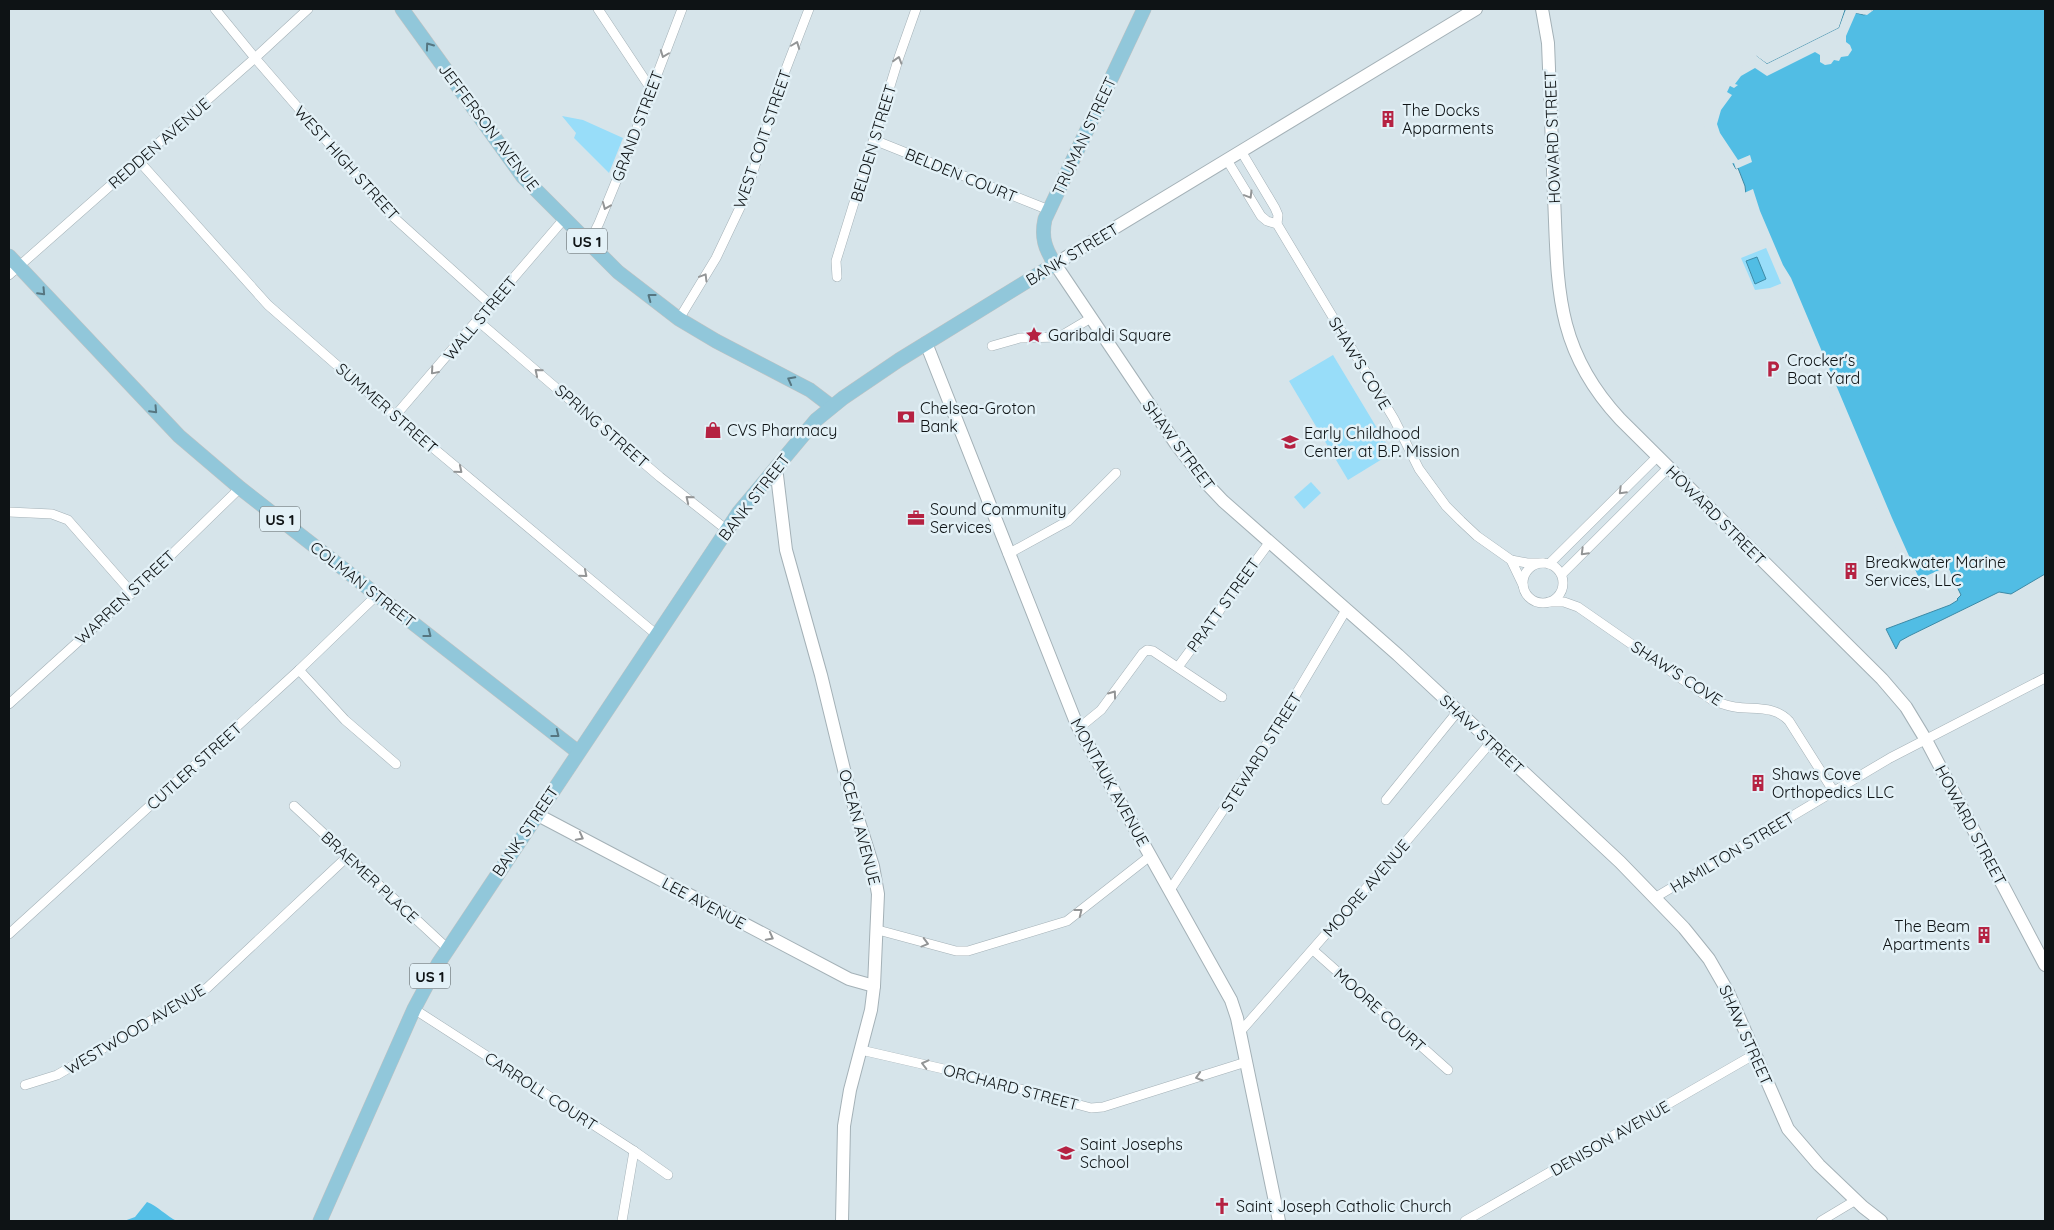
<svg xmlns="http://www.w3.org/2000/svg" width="2054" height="1230" viewBox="0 0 2054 1230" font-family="Quicksand,sans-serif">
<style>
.green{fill:#98ddf9}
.forest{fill:#54bfe7}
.water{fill:#51bde4;stroke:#3d8aa6}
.pier{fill:#d6e4ea}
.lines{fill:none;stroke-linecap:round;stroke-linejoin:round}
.street-casing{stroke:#a4b1b7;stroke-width:10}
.secondary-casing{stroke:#a4b1b7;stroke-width:14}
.primary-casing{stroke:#c0c2c2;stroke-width:15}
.street{stroke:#fff;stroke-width:9}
.secondary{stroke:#fff;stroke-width:12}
.primary{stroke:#91c7da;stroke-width:14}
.oneway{stroke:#939596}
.oneway2{stroke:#567681}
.labels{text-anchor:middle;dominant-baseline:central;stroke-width:5;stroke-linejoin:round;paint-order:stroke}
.shield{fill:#e3f1f7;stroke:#4e5659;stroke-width:1}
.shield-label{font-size:15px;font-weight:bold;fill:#0e1315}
.poi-label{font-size:16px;fill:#0e1315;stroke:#e3f1f7;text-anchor:start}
.street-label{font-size:16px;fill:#0e1315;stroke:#e3f1f7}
</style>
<rect width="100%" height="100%" fill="#d6e4ea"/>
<!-- green -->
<g class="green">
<path d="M562,116l21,4 40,18 -14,35 -35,-35 2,-5z"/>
<path d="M1771,246l14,36 -15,6 -15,2 -14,-32z"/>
<path d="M1333,355l59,98 -44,27 -59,-99z"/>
<path d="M1311,482l10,11 -17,16 -10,-12z"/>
</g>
<!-- forest -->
<path class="forest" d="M147,1202c11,4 19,14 30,19h-53l11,-4z"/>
<!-- water -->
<g class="water">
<path d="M1875,9h170v565l-34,20 -12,-2 -90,44 -9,5 -4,8 -10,-20 64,-24 8,-5 -1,-1 4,-4 -10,-21 -30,12 -175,-391 -1,-9 -7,-18 -2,1 -31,-54 51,-59 11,8 72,-36 6,-18 19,5z"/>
<path d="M1757,257l9,22 -11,5 -9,-23z"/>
</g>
<!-- pier -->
<g class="pier">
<path d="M1846,9l18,4 11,-4 -8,6 -11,-2 -10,23v6l4,3 2,5 -4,6 -7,1 -2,4 -5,-1 -3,4 -6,1 -5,-3v-7l-5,-3 -48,24 -12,-8 -14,8 -6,8 3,1 -4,3 -4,-2 -3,6 5,3 -11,15 -4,14 3,9 18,27 12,-5 2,7 -16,7 -2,-6 -3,1 -10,-9 -15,-20 -4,-18 7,-18 11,-11h5l7,-14 16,-12 6,-8 13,10 72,-36z"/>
<path d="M1753,189l7,22 23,54 8,13 101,240 26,58h8l18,-8 5,1 6,13h-3l-2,-5 -28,11 -7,-1 -3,-5 -31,-64 -137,-322v-3z"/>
</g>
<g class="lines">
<!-- street casing -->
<g class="street-casing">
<g id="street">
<path d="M215,9l40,49 135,156 101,91"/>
<path d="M598,9l53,80"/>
<path d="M874,140l175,70"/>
<path d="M1241,151l34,57 3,7 -1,9 117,195 25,50 27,37 15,15 16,15 34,24 16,3h16"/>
<path d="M138,160l130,145 127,111 262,219"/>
<path d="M1227,160l34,56 6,5 10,3"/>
<path d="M589,243l10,-20 23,-56 60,-158"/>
<path d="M9,275l246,-217 53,-49"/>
<path d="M837,277l-1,-16 63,-204 17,-48"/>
<path d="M679,319l37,-61 29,-61 39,-123 25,-65"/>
<path d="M478,321l182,156 67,53"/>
<path d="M992,346l28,-8 39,-1 32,-19"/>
<path d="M395,416l169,-197"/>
<path d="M9,512l43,2 16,6 64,73"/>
<path d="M1008,554l60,-33 48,-48"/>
<path d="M1511,560l12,25"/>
<circle cx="1543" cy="583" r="20"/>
<path d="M1549,564l108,-107"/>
<path d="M1562,574l106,-106"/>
<path d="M1549,602h15l14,5 134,93c8,3 15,6 23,7 20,3 39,-2 54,14l45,71"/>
<path d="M1178,667l91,-124"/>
<path d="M299,670l46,50 51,44"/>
<path d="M9,704l123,-111 108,-105"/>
<path d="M1079,728l22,-18 42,-57 4,-3 6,1 69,46"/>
<path d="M1386,800l72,-89"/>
<path d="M294,806l153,142"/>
<path d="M1170,890l93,-140 83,-140"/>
<path d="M1656,897l234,-139 155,-80"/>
<path d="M878,930l78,21h12l99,-30 83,-65"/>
<path d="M9,934l290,-264 78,-75"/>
<path d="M1313,950l135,120"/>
<path d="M414,1009l220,142 34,24"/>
<path d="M1240,1032l128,-146 123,-144"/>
<path d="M861,1050l100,23 130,35 12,-1 143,-45"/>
<path d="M25,1085l32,-10 150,-87 140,-131"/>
<path d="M622,1221l12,-70"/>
<path d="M1465,1221l290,-167"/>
<path d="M1821,1221l35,-21"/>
</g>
</g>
<!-- secondary casing -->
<g class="secondary-casing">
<g id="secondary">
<path d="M1476,9l-421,255 121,180 30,39 17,18 175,154 222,207 64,66 25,31 19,33 60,137 31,36 44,42 18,14"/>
<path d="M1542,9l6,34c2,51 4,102 6,153 4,90 0,152 66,223l262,260 24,28 20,33 119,225"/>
<path d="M926,343l151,382 154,275 6,18 42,203"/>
<path d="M776,467l10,83 35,125 28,115 24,76 5,28 -4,92 -3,24 -21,80 -6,36 -2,95"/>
<path d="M536,814l313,165 25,7"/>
</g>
</g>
<!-- primary casing -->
<g class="primary-casing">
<g id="primary">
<path d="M402,9l121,168 95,95 61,47 37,22 94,49 21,16"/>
<path d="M9,256l170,180 61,52 338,264"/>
<path d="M320,1221l94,-212 24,-45 301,-452 77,-92 27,-22 56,-38 156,-96c-10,-15 -14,-27 -10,-45l99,-210"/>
</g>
</g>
<!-- street -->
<use href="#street" class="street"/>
<!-- secondary -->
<use href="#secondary" class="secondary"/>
<!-- primary -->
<use href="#primary" class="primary"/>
</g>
<!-- one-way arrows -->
<defs><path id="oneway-chevron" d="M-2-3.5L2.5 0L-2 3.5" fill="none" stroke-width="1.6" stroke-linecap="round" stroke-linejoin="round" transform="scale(1.25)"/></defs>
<g class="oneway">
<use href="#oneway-chevron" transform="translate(796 45) rotate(-69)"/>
<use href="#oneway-chevron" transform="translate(664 54) rotate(111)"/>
<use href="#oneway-chevron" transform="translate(898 60) rotate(-73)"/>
<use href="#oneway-chevron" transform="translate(1249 195) rotate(59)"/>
<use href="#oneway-chevron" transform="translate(606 206) rotate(112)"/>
<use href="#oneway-chevron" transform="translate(704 277) rotate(-59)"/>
<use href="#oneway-chevron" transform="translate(434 371) rotate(131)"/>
<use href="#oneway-chevron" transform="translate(538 372) rotate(-140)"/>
<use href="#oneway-chevron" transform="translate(459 470) rotate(40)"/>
<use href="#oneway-chevron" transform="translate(1622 491) rotate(135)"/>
<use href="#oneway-chevron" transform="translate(689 499) rotate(-141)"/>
<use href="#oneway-chevron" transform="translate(1584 552) rotate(135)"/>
<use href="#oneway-chevron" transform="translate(584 574) rotate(40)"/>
<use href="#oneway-chevron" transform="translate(1113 694) rotate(-54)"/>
<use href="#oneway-chevron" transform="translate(580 837) rotate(28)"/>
<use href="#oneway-chevron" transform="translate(1079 912) rotate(-38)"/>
<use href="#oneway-chevron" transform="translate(770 937) rotate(28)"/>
<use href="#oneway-chevron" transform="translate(925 943) rotate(15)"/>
<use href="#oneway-chevron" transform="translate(925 1064) rotate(-166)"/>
<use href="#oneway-chevron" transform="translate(1199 1077) rotate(163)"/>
</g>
<g class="oneway2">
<use href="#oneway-chevron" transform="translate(429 46) rotate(-126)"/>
<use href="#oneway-chevron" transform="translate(42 292) rotate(47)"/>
<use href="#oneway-chevron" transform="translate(651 297) rotate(-143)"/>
<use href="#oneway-chevron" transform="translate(791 380) rotate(-152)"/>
<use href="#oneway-chevron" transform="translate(154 410) rotate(47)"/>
<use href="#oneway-chevron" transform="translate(428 634) rotate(38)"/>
<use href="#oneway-chevron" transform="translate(556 734) rotate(38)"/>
</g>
<!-- icons -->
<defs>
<g id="building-bare" transform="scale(1.35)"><path d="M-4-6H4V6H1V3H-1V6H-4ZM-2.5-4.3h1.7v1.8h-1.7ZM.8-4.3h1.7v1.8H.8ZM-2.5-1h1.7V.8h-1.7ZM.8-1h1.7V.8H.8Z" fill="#b52242" stroke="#e3f1f7" stroke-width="2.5" paint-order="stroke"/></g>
<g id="sight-bare" transform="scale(1.35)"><path d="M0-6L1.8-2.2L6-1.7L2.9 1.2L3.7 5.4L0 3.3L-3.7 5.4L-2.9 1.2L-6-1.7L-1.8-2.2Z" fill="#b52242" stroke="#e3f1f7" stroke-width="2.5" paint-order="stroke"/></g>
<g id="parking-bare" transform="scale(1.35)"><path d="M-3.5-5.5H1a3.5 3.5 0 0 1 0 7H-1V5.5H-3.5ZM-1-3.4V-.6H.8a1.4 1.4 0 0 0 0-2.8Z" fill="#b52242" stroke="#e3f1f7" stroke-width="2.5" paint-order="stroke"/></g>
<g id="bank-bare" transform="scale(1.35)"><path d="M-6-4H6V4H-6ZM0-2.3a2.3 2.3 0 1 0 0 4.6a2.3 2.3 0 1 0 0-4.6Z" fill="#b52242" stroke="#e3f1f7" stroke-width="2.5" paint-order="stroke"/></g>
<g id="shop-bare" transform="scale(1.35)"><path d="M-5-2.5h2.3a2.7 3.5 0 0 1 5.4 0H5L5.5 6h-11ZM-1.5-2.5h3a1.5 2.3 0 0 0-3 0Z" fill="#b52242" stroke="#e3f1f7" stroke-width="2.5" paint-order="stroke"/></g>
<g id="school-bare" transform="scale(1.35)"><path d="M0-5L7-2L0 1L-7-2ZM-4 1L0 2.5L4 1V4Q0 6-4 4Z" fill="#b52242" stroke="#e3f1f7" stroke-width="2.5" paint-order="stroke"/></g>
<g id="office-bare" transform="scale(1.35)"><path d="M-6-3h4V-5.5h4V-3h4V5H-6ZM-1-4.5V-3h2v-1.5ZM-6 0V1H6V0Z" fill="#b52242" stroke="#e3f1f7" stroke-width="2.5" paint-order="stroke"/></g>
<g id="church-bare" transform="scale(1.35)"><path d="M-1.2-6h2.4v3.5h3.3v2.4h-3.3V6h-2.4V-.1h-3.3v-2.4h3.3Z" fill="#b52242" stroke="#e3f1f7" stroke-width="2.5" paint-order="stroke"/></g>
</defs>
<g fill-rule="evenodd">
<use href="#building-bare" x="1388" y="119"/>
<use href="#sight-bare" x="1034" y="335"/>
<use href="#parking-bare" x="1773" y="369"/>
<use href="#bank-bare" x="906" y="417"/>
<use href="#shop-bare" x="713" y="430"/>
<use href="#school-bare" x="1290" y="442"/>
<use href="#office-bare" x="916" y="518"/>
<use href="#building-bare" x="1851" y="571"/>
<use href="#building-bare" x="1758" y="783"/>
<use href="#building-bare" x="1984" y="935"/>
<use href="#school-bare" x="1066" y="1153"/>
<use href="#church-bare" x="1222" y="1206"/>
</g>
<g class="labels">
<!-- shield labels -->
<g class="shield">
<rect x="567" y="228.5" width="40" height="25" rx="4"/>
<rect x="260" y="506.5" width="40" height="25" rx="4"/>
<rect x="410" y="963.5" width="40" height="25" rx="4"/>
</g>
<g class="shield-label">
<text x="587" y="241">US 1</text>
<text x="280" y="519">US 1</text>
<text x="430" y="976">US 1</text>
</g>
<!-- poi labels -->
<g class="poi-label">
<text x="1402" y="110">The Docks<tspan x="1402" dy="18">Apparments</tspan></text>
<text x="1048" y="335">Garibaldi Square</text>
<text x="1787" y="360">Crocker's<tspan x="1787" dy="18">Boat Yard</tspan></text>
<text x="920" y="408">Chelsea-Groton<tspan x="920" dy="18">Bank</tspan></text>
<text x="727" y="430">CVS Pharmacy</text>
<text x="1304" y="433">Early Childhood<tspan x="1304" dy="18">Center at B.P. Mission</tspan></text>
<text x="930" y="509">Sound Community<tspan x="930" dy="18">Services</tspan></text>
<text x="1865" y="562">Breakwater Marine<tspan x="1865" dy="18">Services, LLC</tspan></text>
<text x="1772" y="774">Shaws Cove<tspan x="1772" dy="18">Orthopedics LLC</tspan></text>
<text x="1970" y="926" text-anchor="end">The Beam<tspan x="1970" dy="18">Apartments</tspan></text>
<text x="1080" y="1144">Saint Josephs<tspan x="1080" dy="18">School</tspan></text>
<text x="1236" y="1206">Saint Joseph Catholic Church</text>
</g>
<!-- street labels -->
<g class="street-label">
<text transform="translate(637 126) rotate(-69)">GRAND STREET</text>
<text transform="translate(489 127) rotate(53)">JEFFERSON AVENUE</text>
<text transform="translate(1084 136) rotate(-65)">TRUMAN STREET</text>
<text transform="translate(1552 137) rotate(-92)">HOWARD STREET</text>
<text transform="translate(762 139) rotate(-71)">WEST COIT STREET</text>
<text transform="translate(159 143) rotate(-41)">REDDEN AVENUE</text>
<text transform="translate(873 143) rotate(-73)">BELDEN STREET</text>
<text transform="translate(347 163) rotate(48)">WEST HIGH STREET</text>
<text transform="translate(961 175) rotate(22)">BELDEN COURT</text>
<text transform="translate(1072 254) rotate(-31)">BANK STREET</text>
<text transform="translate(480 318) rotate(-50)">WALL STREET</text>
<text transform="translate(1360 363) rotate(59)">SHAW'S COVE</text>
<text transform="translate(387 408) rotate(41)">SUMMER STREET</text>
<text transform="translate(602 426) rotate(41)">SPRING STREET</text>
<text transform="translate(1179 445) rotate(53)">SHAW STREET</text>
<text transform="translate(754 497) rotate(-52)">BANK STREET</text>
<text transform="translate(1716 515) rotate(45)">HOWARD STREET</text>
<text transform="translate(363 584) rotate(38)">COLMAN STREET</text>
<text transform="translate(125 597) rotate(-43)">WARREN STREET</text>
<text transform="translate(1223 605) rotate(-54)">PRATT STREET</text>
<text transform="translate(1677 673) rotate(33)">SHAW'S COVE</text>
<text transform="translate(1482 734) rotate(43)">SHAW STREET</text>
<text transform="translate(1261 752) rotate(-58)">STEWARD STREET</text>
<text transform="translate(194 766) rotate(-42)">CUTLER STREET</text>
<text transform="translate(1110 782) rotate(61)">MONTAUK AVENUE</text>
<text transform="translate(1971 825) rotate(62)">HOWARD STREET</text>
<text transform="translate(860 827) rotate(75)">OCEAN AVENUE</text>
<text transform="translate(525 831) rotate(-56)">BANK STREET</text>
<text transform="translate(1732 852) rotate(-31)">HAMILTON STREET</text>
<text transform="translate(370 877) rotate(43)">BRAEMER PLACE</text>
<text transform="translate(1366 888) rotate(-49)">MOORE AVENUE</text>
<text transform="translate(704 903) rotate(28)">LEE AVENUE</text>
<text transform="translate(1380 1010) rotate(42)">MOORE COURT</text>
<text transform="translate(135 1029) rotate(-31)">WESTWOOD AVENUE</text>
<text transform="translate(1746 1035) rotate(66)">SHAW STREET</text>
<text transform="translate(1011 1087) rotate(15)">ORCHARD STREET</text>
<text transform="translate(541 1091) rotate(33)">CARROLL COURT</text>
<text transform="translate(1610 1138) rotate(-30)">DENISON AVENUE</text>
</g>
</g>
<!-- border -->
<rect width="2054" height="1230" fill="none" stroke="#0e1315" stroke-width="20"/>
</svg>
